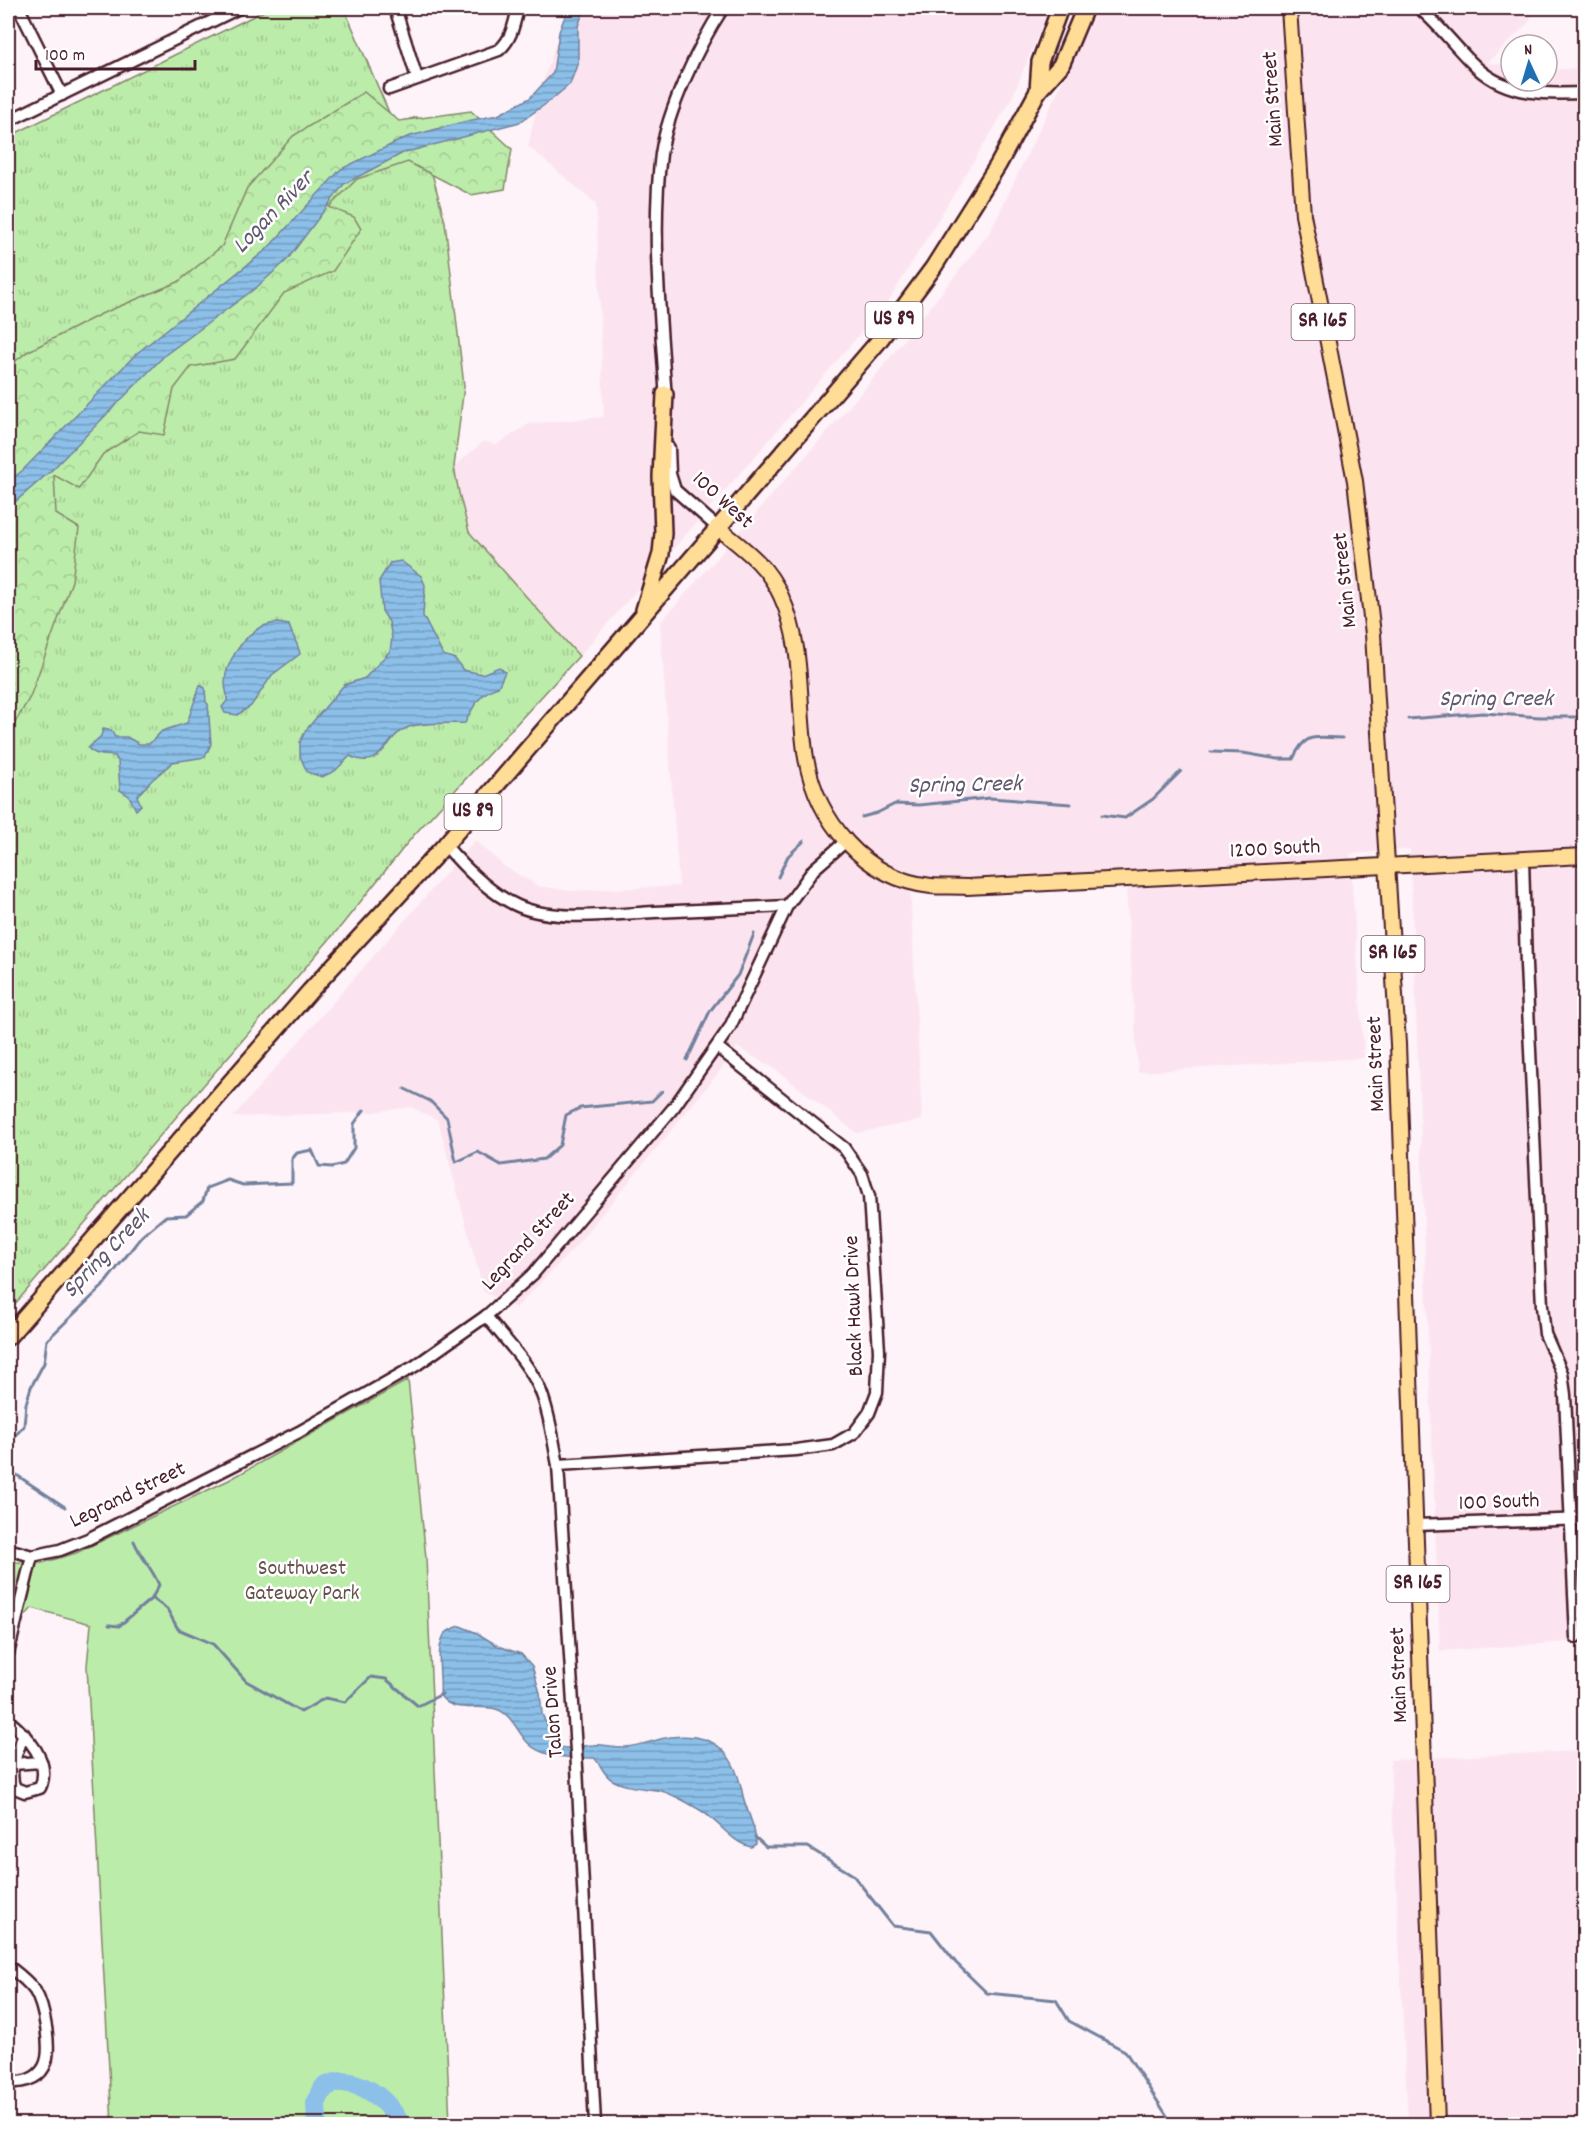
<svg xmlns="http://www.w3.org/2000/svg" width="1592" height="2132" viewBox="0 0 1592 2132" font-family="Dekko,sans-serif">
<style>
.built{fill:#fbe4ef}
.grass{fill:url(#grass-tufts);stroke:#83866a;stroke-width:1.5}
.forest{fill:url(#forest-crowns);stroke:#83866a;stroke-width:1.5}
.green{fill:#bcecaa;stroke:#83866a;stroke-width:1.5}
.water{fill:url(#water-rules);stroke:#72809d;stroke-width:1.5}
.lines{fill:none;stroke-linecap:round;stroke-linejoin:round}
.stream{stroke:#72809d;stroke-width:3}
.river{stroke:#8cc0e9;stroke-width:20}
.minor-casing{stroke:#4a1f2b;stroke-width:15}
.major-casing{stroke:#4a1f2b;stroke-width:18}
.highway-casing{stroke:#4a1f2b;stroke-width:20}
.minor{stroke:#fff;stroke-width:10}
.major{stroke:#ffdd96;stroke-width:14}
.highway{stroke:#ffdd96;stroke-width:15}
.labels{text-anchor:middle;dominant-baseline:central;stroke-width:5;stroke-linejoin:round;paint-order:stroke}
.shield{fill:#fff;stroke:#80626b;stroke-width:1.5}
.shield-label{font-size:21px;font-weight:bold;fill:#4a1f2b}
.street-label{font-size:22px;fill:#4a1f2b;stroke:#fff}
.park-label{font-size:22px;fill:#66524b;stroke:#fff}
.water-label{font-size:24px;font-style:italic;fill:#61576e;stroke:#fff}
</style>
<defs>
<pattern id="grass-tufts" width="24" height="20" patternUnits="userSpaceOnUse" patternTransform="scale(1.5)"><rect width="24" height="20" fill="#bcecaa"/><path d="M3 7l-1-3M5 7V3M7 7l1-3M15 17l-1-3M17 17v-4M19 17l1-3" fill="none" stroke="#a3ca92"/></pattern>
<pattern id="forest-crowns" width="20" height="18" patternUnits="userSpaceOnUse" patternTransform="scale(1.5)"><rect width="20" height="18" fill="#bcecaa"/><path d="M2 6a3 3 0 1 1 6 0M12 15a3 3 0 1 1 6 0" fill="none" stroke="#a3ca92"/></pattern>
<pattern id="water-rules" width="6" height="5" patternUnits="userSpaceOnUse" patternTransform="scale(1.5)"><rect width="6" height="5" fill="#8cc0e9"/><path d="M0 2.5h6" fill="none" stroke="#749bbd"/></pattern>
</defs>
<rect width="100%" height="100%" fill="#fdf3f8"/>
<filter id="ink" filterUnits="userSpaceOnUse"><feTurbulence type="fractalNoise" baseFrequency=".0167" numOctaves="2"/><feDisplacementMap in="SourceGraphic" scale="12" xChannelSelector="R" yChannelSelector="G"/><feConvolveMatrix kernelMatrix="1 2 1 2 8 2 1 2 1" color-interpolation-filters="sRGB"/></filter>
<g filter="url(#ink)">
<!-- built -->
<g class="built">
<path d="M568,8h481l-38,92 -122,200 -133,155 -177,201 -110,-124 -10,-39 -5,-26 30,-26 12,4 33,-21 75,-7 -8,-213 -68,-58 15,-65z"/>
<path d="M1098,8h436l-5,14 -41,40 23,5v14h36v-11l37,-2v1441l-5,1 4,131 -143,10 -30,-802 -60,5 14,204 -226,14 -13,-202 -215,17 12,233 -65,13 -82,-64 -38,-22 -21,29 -142,172 -58,60 -32,-16 -46,-172 -27,-13 -39,5 -139,5 242,-277 29,26 34,20 32,5 109,-5 -19,-263 209,-239 121,-152z"/>
<path d="M1584,1751v373h-176l-18,-364z"/>
</g>
<!-- grass -->
<path class="grass" d="M270,8h74l50,116 23,-7 28,105 19,164 -10,81 5,26 10,39 110,124 -166,180 -72,90 -333,386v-1175z"/>
<!-- forest -->
<path class="forest" d="M364,92l35,29 72,-10 41,38 -7,40 -34,6 -63,-33 -51,17 -28,28 25,10 7,12 -28,42 -49,22 -49,66 -44,8 -17,22 -10,46 -25,-4 -36,23 -24,35 -25,-14 2,39 23,14 -7,53 -42,116 -22,38v-368l19,-15 74,-38 77,-32 44,-36 25,-58 46,-52z"/>
<!-- green -->
<path class="green" d="M408,1380l18,178 24,566h-338l-25,-458 4,-42 -59,-16 -24,28v-78l8,4 26,1 34,-10 153,-73z"/>
<!-- water -->
<g class="water">
<path d="M568,8h17l-7,18v36l-8,22 -20,17 -30,21 -117,31 -59,31 -57,76 -30,27 -92,68 -112,114 -45,39v-26l15,-12 113,-116 131,-105 74,-80 66,-32 60,-16 31,-6 32,-17 23,-25 6,-41z"/>
<path d="M401,561l20,15 4,9 -2,31 20,39 12,4 8,11 19,4 17,-7 6,5 -7,15c-18,5 -25,20 -33,36 -18,1 -39,-1 -56,4 -25,8 -25,46 -59,29l-15,15 -13,6 -15,-5 -7,-16v-14l6,-12 38,-45 21,-7 25,-27 2,-13 -3,-16 -7,-11 -3,-30 11,-18z"/>
<path d="M277,623l12,2c3,11 9,18 11,29l-28,21 -21,31 -14,9 -12,-2 -3,-6 5,-6c1,-7 -2,-11 -2,-18 0,-20 17,-44 34,-55 4,-3 12,-4 18,-5z"/>
<path d="M200,685l5,3 1,14 2,2 3,40 -6,13 -32,5 -21,18 -15,16 4,9 -5,5 -7,-14 -9,-6 -2,-29 -3,-5c-10,-1 -20,0 -27,-8l13,-12 2,-7 8,1 4,7h12l12,7h10l13,-13 25,-8z"/>
<path d="M460,1626l17,7 21,13 23,8 11,12 8,27 2,21 15,32c12,5 23,-1 36,-1 11,-1 22,3 32,2 16,-1 31,-8 46,-10 45,-5 64,16 72,59 4,17 13,30 13,48l-5,3c-19,-4 -32,-25 -48,-35 -13,-8 -27,-17 -42,-21 -16,-3 -36,-3 -50,-12 -8,-5 -10,-15 -17,-21 -22,-1 -49,2 -66,-15 -11,-11 -16,-29 -32,-34 -18,-5 -45,5 -56,-14 2,-18 -5,-43 4,-60 3,-5 10,-7 16,-9z"/>
</g>
<g class="lines">
<!-- stream -->
<g class="stream">
<path d="M1408,719l75,-6 57,4h44"/>
<path d="M1211,752l32,1 35,6h15c13,-28 22,-21 49,-21"/>
<path d="M1102,815l23,3 28,-19 28,-28"/>
<path d="M862,817l15,-4 18,-9 24,1 71,-7 81,6"/>
<path d="M778,877l10,-21 16,-15"/>
<path d="M687,1060l23,-49 28,-36 16,-41"/>
<path d="M405,1089l25,12 17,17 9,44 22,-10 23,13 43,-6 16,-14 6,-30 14,-7 72,-7 10,-10"/>
<path d="M8,1441l5,-3 11,-12 2,-22 5,-17 13,-24 3,-23 55,-53 40,-51 24,-20 20,-1 17,-14 4,-13 21,-8 15,5 49,-2v-24l5,-6 15,-3 7,16 13,1 12,-3 10,-16v-24l10,-14"/>
<path d="M8,1467l1,3 56,37"/>
<path d="M134,1541c7,17 18,27 25,44l-7,13 15,11 11,20 35,15 33,37 55,31 24,-14 20,4 26,-25 15,2 32,27 24,-12"/>
<path d="M109,1625l10,1 33,-28"/>
<path d="M755,1837l11,10h42l45,28 40,51 38,5 25,32 31,30 69,7 13,21 56,30 44,68 16,5"/>
</g>
<!-- river -->
<path class="river" d="M317,2124l-1,-21 8,-16c6,-2 14,-6 19,-5 26,2 46,21 57,42"/>
<!-- minor casing -->
<g class="minor-casing">
<g id="minor">
<path d="M19,8l43,87"/>
<path d="M395,8l22,70"/>
<path d="M1419,8c19,16 34,36 52,54 32,34 71,32 113,31"/>
<path d="M389,89l110,-39c13,-11 15,-26 19,-42"/>
<path d="M8,121l231,-113"/>
<path d="M666,400c-5,-79 -15,-168 -5,-246 7,-45 37,-108 62,-146"/>
<path d="M669,448l1,26 5,16 42,37"/>
<path d="M445,845c20,23 45,49 73,61 36,16 97,8 136,6 44,-2 89,-4 133,-6"/>
<path d="M1523,859l3,106 16,341 3,28 17,39 3,22 11,242"/>
<path d="M486,1316c19,24 44,48 55,76 9,23 12,48 17,73l19,302 18,357"/>
<path d="M558,1465l238,-15 37,-5 21,-12 15,-20 8,-21 2,-41 -10,-155 -7,-22 -18,-26 -127,-101"/>
<path d="M1416,1525l168,-6"/>
<path d="M8,1549l24,7 28,-6 28,-11 211,-107 116,-66 71,-50 47,-42 141,-167 56,-80 57,-121 27,-37 31,-27"/>
<path d="M8,1654l24,-98"/>
<path d="M8,1720c19,16 44,41 32,68l-15,4 -10,-4c-8,-17 3,-38 9,-54"/>
<path d="M13,1764l28,-2"/>
<path d="M8,1966c9,7 20,15 27,25 9,15 18,60 9,76 -7,13 -24,17 -36,14"/>
</g>
</g>
<!-- major casing -->
<g class="major-casing">
<g id="major">
<path d="M1289,8l14,207 52,266 18,153 25,410 39,1080"/>
<path d="M717,527c27,22 50,37 64,69 24,52 16,108 25,162 11,62 58,121 125,128 11,1 24,0 36,1l617,-31"/>
</g>
</g>
<!-- highway casing -->
<g class="highway-casing">
<g id="highway">
<path d="M1038,91l2,-29 20,-54"/>
<path d="M644,610l17,-56 2,-21 -2,-56 4,-83"/>
<path d="M8,1337l302,-346 135,-146 433,-503 55,-74 65,-103 40,-74 23,-26 24,-57"/>
</g>
</g>
<!-- minor -->
<use href="#minor" class="minor"/>
<!-- major -->
<use href="#major" class="major"/>
<!-- highway -->
<use href="#highway" class="highway"/>
</g>
</g>
<g class="labels">
<!-- shield labels -->
<g class="shield">
<rect x="865.5" y="302" width="57" height="36" rx="4.5"/>
<rect x="1291.5" y="304" width="63" height="36" rx="4.5"/>
<rect x="444.5" y="794" width="57" height="36" rx="4.5"/>
<rect x="1361.5" y="936" width="63" height="36" rx="4.5"/>
<rect x="1386.5" y="1566" width="63" height="36" rx="4.5"/>
</g>
<g class="shield-label">
<text x="894" y="320">US 89</text>
<text x="1323" y="322">SR 165</text>
<text x="473" y="812">US 89</text>
<text x="1393" y="954">SR 165</text>
<text x="1418" y="1584">SR 165</text>
</g>
<!-- street labels -->
<g class="street-label">
<text transform="translate(1274 99) rotate(-94)">Main Street</text>
<text transform="translate(722 501) rotate(42)">100 West</text>
<text transform="translate(1346 580) rotate(-96)">Main Street</text>
<text transform="translate(1275 850) rotate(-3)">1200 South</text>
<text transform="translate(1377 1064) rotate(-92)">Main Street</text>
<text transform="translate(529 1242) rotate(-47)">Legrand Street</text>
<text transform="translate(855 1306) rotate(-92)">Black Hawk Drive</text>
<text transform="translate(128 1496) rotate(-26)">Legrand Street</text>
<text transform="translate(1499 1503) rotate(-2)">100 South</text>
<text transform="translate(1400 1675) rotate(-92)">Main Street</text>
<text transform="translate(554 1712) rotate(-94)">Talon Drive</text>
</g>
<!-- park labels -->
<g class="park-label">
<text x="302" y="1569">Southwest<tspan x="302" dy="25">Gateway Park</tspan></text>
</g>
<!-- water labels -->
<g class="water-label">
<text transform="translate(274 213) rotate(-46)">Logan River</text>
<text x="1496" y="700">Spring Creek</text>
<text transform="translate(965 786) rotate(-1)">Spring Creek</text>
<text transform="translate(107 1254) rotate(-46)">Spring Creek</text>
</g>
</g>
<!-- margin -->
<rect width="1592" height="2132" fill="none" stroke="#fff" stroke-width="30"/>
<rect x="15" y="15" width="1562" height="2102" fill="none" stroke="#4a1f2b" stroke-width="2" filter="url(#ink)"/>
<!-- north arrow -->
<g transform="translate(1529 63) rotate(356)"><circle r="28" fill="#ffffff" stroke="#b7a5aa" stroke-width="1.5"/>
<path d="M0-4.5L10 22L0 15L-10 22Z" fill="#1f6fb2"/>
<text y="-9" font-size="16" font-weight="bold" text-anchor="middle" fill="#4a1f2b">N</text>
</g>
<!-- scale -->
<path d="M36 60v9h159v-9" fill="none" stroke="#4a1f2b" stroke-width="3"/>
<text x="45" y="60" font-size="18" fill="#4a1f2b" stroke="#ffffff" stroke-width="4.5" paint-order="stroke">100 m</text>
</svg>
